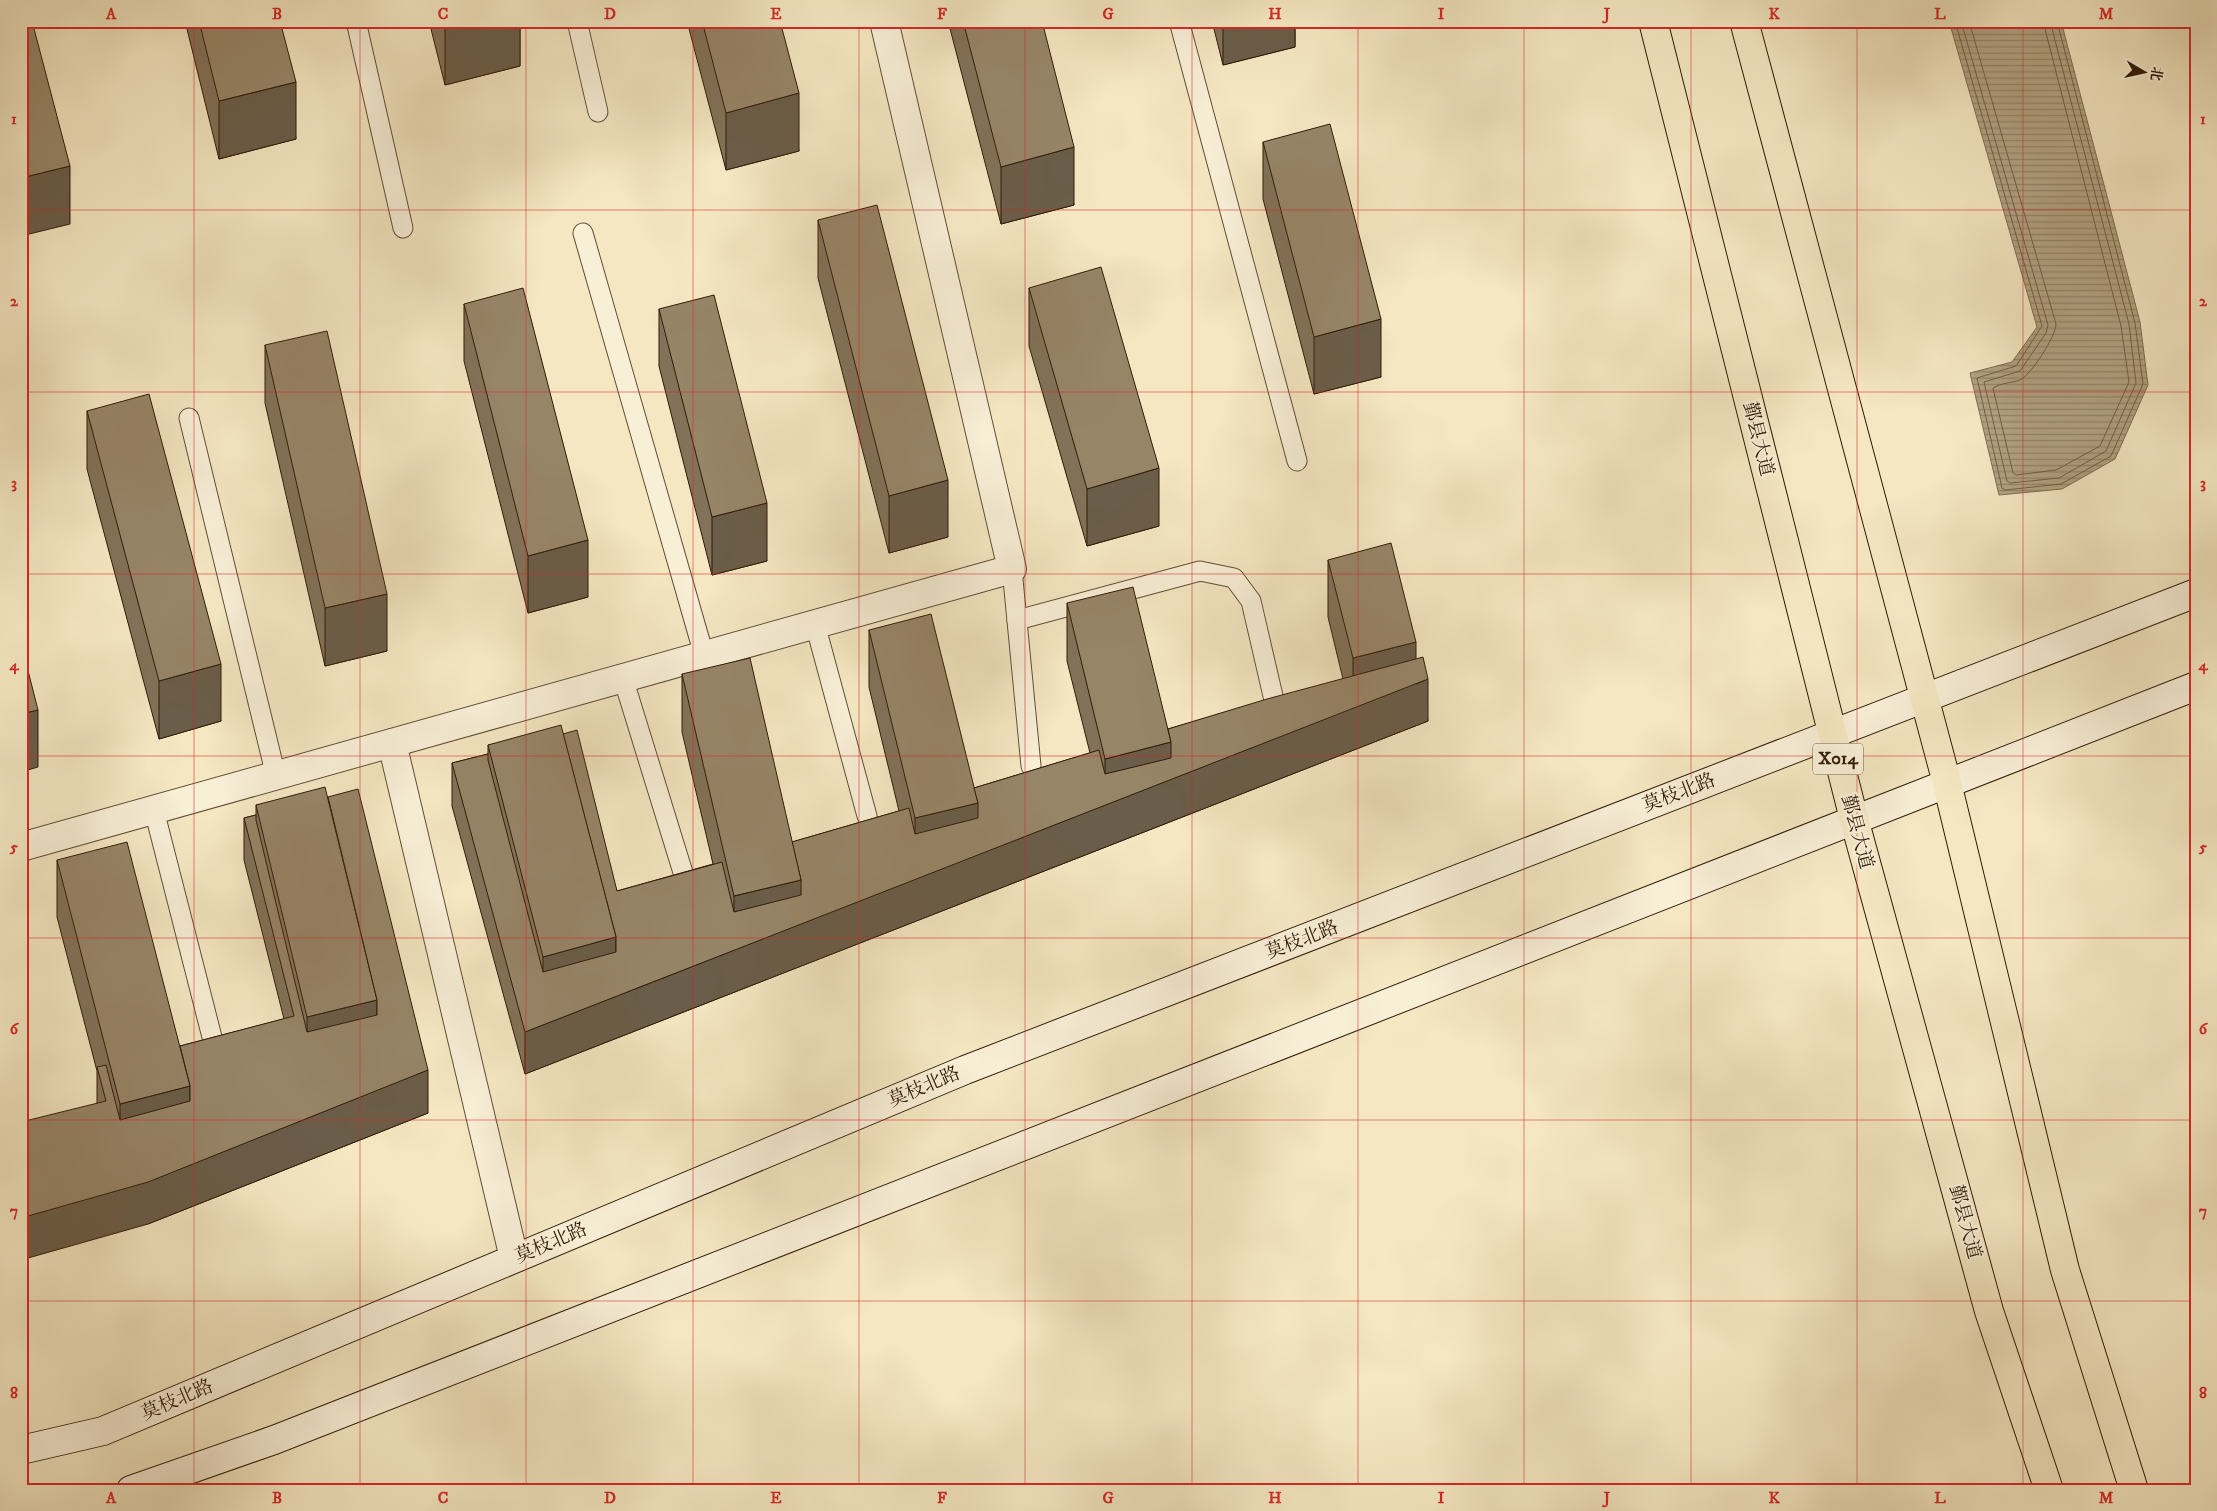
<svg xmlns="http://www.w3.org/2000/svg" width="2217" height="1511" viewBox="0 0 2217 1511" font-family="'IM FELL DW Pica','Noto Serif SC',serif">
<style>
.water{fill:url(#water-rules);stroke:#7f6c51}
.lines{fill:none;stroke-linecap:round;stroke-linejoin:round}
.shore{stroke:#725e44;stroke-width:1}
.lane-casing{stroke:#624e36;stroke-width:21}
.street-casing{stroke:#624e36;stroke-width:30}
.secondary-casing{stroke:#321b07;stroke-width:30}
.primary-casing{stroke:#321b07;stroke-width:30}
.lane{stroke:#f8efd7;stroke-width:19}
.street{stroke:#f8efd7;stroke-width:28}
.secondary{stroke:#f8efd7;stroke-width:28}
.primary{stroke:#f4e7c2;stroke-width:28}
.wall{fill:#827259;stroke:#321b07}
.shaded-wall{fill:#6a5d49;stroke:#321b07}
.building{fill:#978568;stroke:#321b07}
.grid{fill:none;stroke:#d62828;stroke-width:1;stroke-opacity:0.55}
.labels{text-anchor:middle;dominant-baseline:central;stroke-width:4.5;stroke-linejoin:round;paint-order:stroke}
.shield{fill:#f8efd7;stroke:#6d5b45;stroke-width:1}
.shield-label{font-size:18px;font-weight:bold;fill:#321b07}
.street-label{font-size:19px;fill:#321b07;stroke:#f8efd7}
.neatline{fill:none;stroke:#d62828;stroke-width:2}
.grid-label{font-size:16px;text-anchor:middle;font-weight:bold;fill:#d62828}
</style>
<defs>
<pattern id="water-rules" width="6" height="5" patternUnits="userSpaceOnUse" patternTransform="scale(1.25)"><rect width="6" height="5" fill="#b2a282"/><path d="M0 2.5h6" fill="none" stroke="#918368"/></pattern>
</defs>
<rect width="100%" height="100%" fill="#f4e7c2"/>
<filter id="stains"><feTurbulence type="fractalNoise" baseFrequency=".004" numOctaves="4"/><feColorMatrix values="0 0 0 0 .2 0 0 0 0 .09 0 0 0 0 .02 0 0 0 .5 -.17"/></filter>
<radialGradient id="worn" r=".72"><stop offset=".6" stop-color="#630" stop-opacity="0"/><stop offset="1" stop-color="#630" stop-opacity=".3"/></radialGradient>
<!-- water -->
<path class="water" d="M1949,21h112l79,301 8,63 -33,74 -53,30 -63,6 -29,-122 42,-11 25,-35z"/>
<g class="lines">
<!-- shore -->
<g class="shore">
<path d="M1955,21l87,305 -26,40 -39,12 25,110 3,2 56,-6 50,-28 32,-72 -8,-61 -78,-302"/>
<path d="M1961,21l87,304 -2,8 -26,38 -36,11 23,99 3,2 49,-5 47,-27 30,-68 -7,-59 -79,-303"/>
<path d="M1969,21l87,303c0,12 -25,51 -36,56 -9,3 -19,3 -27,8l20,85 3,2 40,-5 44,-24 29,-64 -8,-56 -78,-305"/>
</g>
<!-- lane casing -->
<g class="lane-casing">
<g id="lane">
<path d="M356,21l47,207"/>
<path d="M577,21l21,91"/>
<path d="M1179,21l118,440"/>
<path d="M583,233l121,422"/>
<path d="M189,418l87,358"/>
<path d="M1012,569l19,197"/>
<path d="M1017,620l183,-49 34,7 17,23 25,108"/>
<path d="M815,624l52,192"/>
<path d="M623,678l66,214"/>
<path d="M154,810l60,235"/>
</g>
</g>
<!-- street casing -->
<g class="street-casing">
<g id="street">
<path d="M392,743l122,515"/>
<path d="M21,847l991,-278 -128,-548"/>
</g>
</g>
<!-- secondary casing -->
<g class="secondary-casing">
<g id="secondary">
<path d="M21,1450l82,-19 862,-361 1231,-477"/>
<path d="M131,1490l143,-50 1922,-754"/>
</g>
</g>
<!-- primary casing -->
<g class="primary-casing">
<g id="primary">
<path d="M1653,21l201,798 135,492 60,179"/>
<path d="M1744,21l203,762 118,487 69,220"/>
</g>
</g>
<!-- lane -->
<use href="#lane" class="lane"/>
<!-- street -->
<use href="#street" class="street"/>
<!-- secondary -->
<use href="#secondary" class="secondary"/>
<!-- primary -->
<use href="#primary" class="primary"/>
</g>
<!-- wall -->
<g class="wall">
<path d="M185,21h95l16,118 -77,20z"/>
<path d="M429,21h91v45l-75,19z"/>
<path d="M687,21h93l19,130 -73,19z"/>
<path d="M948,21h94l32,184 -73,19z"/>
<path d="M1212,21h83v26l-72,18z"/>
<path d="M1263,142l118,235 -67,17 -51,-195z"/>
<path d="M818,220l130,317 -59,16 -71,-275z"/>
<path d="M1029,288l130,238 -72,20 -58,-200z"/>
<path d="M464,304l124,293 -60,16 -64,-252z"/>
<path d="M659,309l108,252 -55,14 -53,-209z"/>
<path d="M265,345l122,306 -62,15 -60,-263z"/>
<path d="M87,411l134,310 -62,18 -72,-270z"/>
<path d="M1328,560l88,99 12,62 -903,353 -73,-268v-43l36,-9v-9l75,-11 54,157 96,-27 -31,-132v-58l110,168 107,-31 -30,-124v-57l105,158 116,-35 -23,-92v-58l101,126 175,-50 -15,-62z"/>
<path d="M328,797l100,316 -280,111 -51,-121v-32l-40,-154v-57l123,186 104,-27 -40,-159v-42l12,-3v-10z"/>
</g>
<!-- shaded-wall -->
<g class="shaded-wall">
<path d="M467,21h53v45l-75,19v-58z"/>
<path d="M1223,21h72v26l-72,18z"/>
<path d="M296,82v57l-77,20v-58z"/>
<path d="M799,93v58l-73,19v-57z"/>
<path d="M1074,147v58l-73,19v-57z"/>
<path d="M70,166v58l-49,12v-58z"/>
<path d="M1381,319v58l-67,17v-57z"/>
<path d="M1159,468v58l-72,20v-57z"/>
<path d="M948,480v57l-59,16v-57z"/>
<path d="M767,503v58l-55,14v-58z"/>
<path d="M588,540v57l-60,16v-57z"/>
<path d="M387,594v57l-62,15v-58z"/>
<path d="M1416,642v42l12,-5v42l-903,353v-42l209,-82v-54l67,-16 114,-4v-58l63,-15 127,2v-46l66,-17 182,-34v-50z"/>
<path d="M221,664v57l-62,18v-58z"/>
<path d="M38,710v57l-17,5v-58z"/>
<path d="M616,937v58l-73,20v-58z"/>
<path d="M377,1000v57l-70,18v-58z"/>
<path d="M428,1070v43l-280,111 -127,36v-42z"/>
<path d="M190,1086v58l-70,18v-58z"/>
</g>
<!-- building -->
<g class="building">
<path d="M21,21h11l38,145 -49,12z"/>
<path d="M199,21h81l16,61 -77,19z"/>
<path d="M444,21h23l-22,6z"/>
<path d="M702,21h78l19,72 -73,20z"/>
<path d="M963,21h79l32,126 -73,20z"/>
<path d="M1330,124l51,195 -67,18 -51,-195z"/>
<path d="M877,205l71,275 -59,16 -71,-276z"/>
<path d="M1101,267l58,201 -72,21 -58,-201z"/>
<path d="M523,288l65,252 -60,16 -64,-252z"/>
<path d="M714,295l53,208 -55,14 -53,-208z"/>
<path d="M327,331l60,263 -62,14 -60,-263z"/>
<path d="M149,394l72,270 -62,17 -72,-270z"/>
<path d="M1391,543l25,99 -63,16 -25,-98z"/>
<path d="M1133,587l38,155 -66,17 -38,-156z"/>
<path d="M931,614l47,189 -63,15 -46,-188z"/>
<path d="M21,643l17,67 -17,4z"/>
<path d="M1423,657l5,22 -903,353 -73,-269 36,-9v6l55,212 73,-20v-15l-53,-203 14,-4 40,161 105,-29 12,50 67,-17v-15l-9,-38 117,-34 6,26 63,-16v-15l-4,-15 125,-38 6,24 66,-16v-16l-3,-13 99,-30z"/>
<path d="M750,658l51,222 -67,16 -52,-222z"/>
<path d="M561,725l55,212 -73,20 -55,-212z"/>
<path d="M325,787l52,213 -70,17 -51,-212z"/>
<path d="M358,789l70,281 -280,112 -127,36v-96l85,-21 -9,-34 9,-2 14,55 70,-19v-15l-10,-40 114,-30 -50,-198 12,-3v5l51,212 70,-17v-15l-49,-203z"/>
<path d="M127,842l63,244 -70,18 -63,-244z"/>
</g>
<!-- grid -->
<path class="grid" d="M194,21v1469M360,21v1469M526,21v1469M693,21v1469M859,21v1469M1025,21v1469M1192,21v1469M1358,21v1469M1524,21v1469M1691,21v1469M1857,21v1469M2023,21v1469M21,210h2175M21,392h2175M21,574h2175M21,756h2175M21,938h2175M21,1120h2175M21,1301h2175"/>
<g class="labels">
<!-- shield labels -->
<rect class="shield" x="1813" y="743.5" width="50" height="31" rx="4"/>
<g class="shield-label">
<text x="1838" y="759">X014</text>
</g>
<!-- street labels -->
<g class="street-label">
<text transform="translate(1758 439) rotate(76)">鄞县大道</text>
<text transform="translate(1679 793) rotate(-21)">莫枝北路</text>
<text transform="translate(1857 832) rotate(75)">鄞县大道</text>
<text transform="translate(1302 940) rotate(-21)">莫枝北路</text>
<text transform="translate(924 1087) rotate(-23)">莫枝北路</text>
<text transform="translate(1965 1222) rotate(75)">鄞县大道</text>
<text transform="translate(551 1243) rotate(-23)">莫枝北路</text>
<text transform="translate(177 1400) rotate(-23)">莫枝北路</text>
</g>
</g>
<!-- margin -->
<rect width="2217" height="1511" fill="none" stroke="#f4e7c2" stroke-width="55"/>
<!-- north arrow -->
<g transform="translate(2144 72) rotate(99)" stroke="#f8efd7" stroke-width="4" paint-order="stroke">
<path d="M0-4L9 19L0 12L-9 19Z" fill="#321b07"/>
<text y="-8" font-size="14" font-weight="bold" text-anchor="middle" fill="#321b07">北</text>
</g>
<rect x="28" y="28" width="2162" height="1456" class="neatline"/>
<g class="grid-label">
<text x="111" y="19">A</text>
<text x="277" y="19">B</text>
<text x="443" y="19">C</text>
<text x="610" y="19">D</text>
<text x="776" y="19">E</text>
<text x="942" y="19">F</text>
<text x="1108" y="19">G</text>
<text x="1275" y="19">H</text>
<text x="1441" y="19">I</text>
<text x="1607" y="19">J</text>
<text x="1774" y="19">K</text>
<text x="1940" y="19">L</text>
<text x="2106" y="19">M</text>
<text x="14" y="124">1</text>
<text x="2203" y="124">1</text>
<text x="14" y="306">2</text>
<text x="2203" y="306">2</text>
<text x="14" y="488">3</text>
<text x="2203" y="488">3</text>
<text x="14" y="670">4</text>
<text x="2203" y="670">4</text>
<text x="14" y="852">5</text>
<text x="2203" y="852">5</text>
<text x="14" y="1034">6</text>
<text x="2203" y="1034">6</text>
<text x="14" y="1216">7</text>
<text x="2203" y="1216">7</text>
<text x="14" y="1398">8</text>
<text x="2203" y="1398">8</text>
<text x="111" y="1503">A</text>
<text x="277" y="1503">B</text>
<text x="443" y="1503">C</text>
<text x="610" y="1503">D</text>
<text x="776" y="1503">E</text>
<text x="942" y="1503">F</text>
<text x="1108" y="1503">G</text>
<text x="1275" y="1503">H</text>
<text x="1441" y="1503">I</text>
<text x="1607" y="1503">J</text>
<text x="1774" y="1503">K</text>
<text x="1940" y="1503">L</text>
<text x="2106" y="1503">M</text>
</g>
<rect width="100%" height="100%" filter="url(#stains)"/>
<rect width="100%" height="100%" fill="url(#worn)"/>
</svg>
